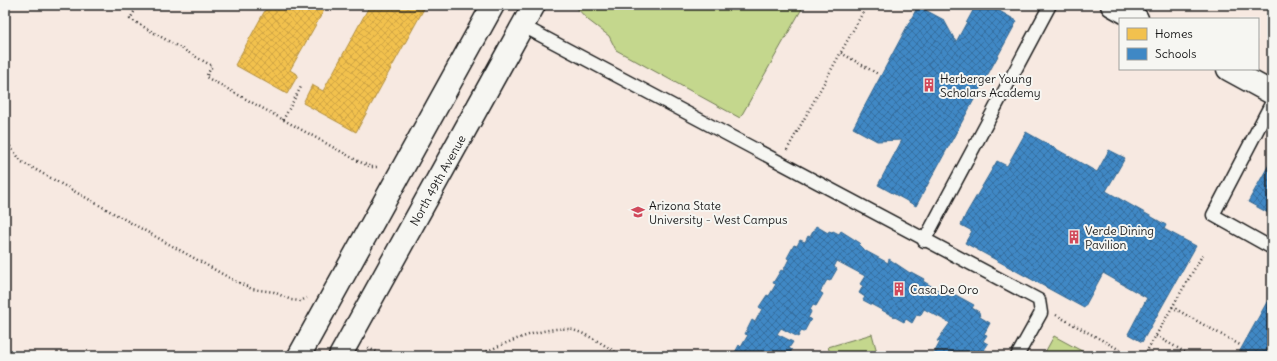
<svg xmlns="http://www.w3.org/2000/svg" width="1277" height="361" viewBox="0 0 1277 361" font-family="Delius,sans-serif">
<style>
.built{fill:#f7e9e1;fill-rule:evenodd}
.grass{fill:#c4d78d;stroke:#707a54}
.homes{fill:url(#homes-cross-hatch);stroke:#b2903f}
.schools{fill:url(#schools-cross-hatch);stroke:#346892}
.lines{fill:none;stroke-linecap:round;stroke-linejoin:round}
.service-casing{stroke:#1c1c1c;stroke-width:15}
.minor-casing{stroke:#1c1c1c;stroke-width:25}
.path{stroke:#1c1c1c;stroke-width:2.5;stroke-dasharray:1 3;stroke-linecap:butt}
.service{stroke:#f6f6f2;stroke-width:12}
.minor{stroke:#f6f6f2;stroke-width:22}
.labels{text-anchor:middle;dominant-baseline:central;stroke-width:4;stroke-linejoin:round;paint-order:stroke}
.poi-label{font-size:12px;fill:#1c1c1c;stroke:#f6f6f2;text-anchor:start}
.street-label{font-size:12px;fill:#1c1c1c;stroke:#f6f6f2}
</style>
<defs>
<pattern id="homes-cross-hatch" width="8" height="8" patternUnits="userSpaceOnUse"><rect width="8" height="8" fill="#f2c14e"/><path d="M0 0l8 8M0 8l8-8" fill="none" stroke="#cfa544"/></pattern>
<pattern id="schools-cross-hatch" width="8" height="8" patternUnits="userSpaceOnUse"><rect width="8" height="8" fill="#3f88c5"/><path d="M0 0l8 8M0 8l8-8" fill="none" stroke="#346e9f"/></pattern>
</defs>
<rect width="100%" height="100%" fill="#f6f6f2"/>
<filter id="ink" filterUnits="userSpaceOnUse"><feTurbulence type="fractalNoise" baseFrequency=".025" numOctaves="2"/><feDisplacementMap in="SourceGraphic" scale="8" xChannelSelector="R" yChannelSelector="G"/><feConvolveMatrix kernelMatrix="1 2 1 2 8 2 1 2 1" color-interpolation-filters="sRGB"/></filter>
<g filter="url(#ink)">
<!-- built -->
<path class="built" d="M5,5h1267v351h-1267zM1120,19h138v50h-138z"/>
<!-- grass -->
<g class="grass">
<path d="M574,5h230l-64,113 -124,-68 -7,-14 -21,-16z"/>
<path d="M872,334l6,22h-47l-3,-9z"/>
<path d="M1054,336l37,20h-48z"/>
</g>
<!-- homes -->
<g class="homes">
<path d="M268,5h59l-37,65 8,5 -11,19 -52,-29z"/>
<path d="M370,5h56l-70,127 -53,-29 9,-18 11,6z"/>
</g>
<!-- schools -->
<g class="schools">
<path d="M976,5h13l28,16 -101,185 -38,-21 24,-45 -25,1 -24,-13 65,-122 26,14 12,22z"/>
<path d="M1026,132l71,40 12,-22 16,8 -19,33 60,34 -2,4 32,17 -54,96 -14,-8 19,-36 -44,-25 -19,35 -119,-65 7,-12 -11,-6 5,-11 31,-53 10,5z"/>
<path d="M1271,161l1,1v53l-24,-13z"/>
<path d="M816,226l12,7 1,-2 3,1 1,-1 6,3 2,-3 19,12 -1,2 5,5 24,13 1,-4 21,14 1,-1 13,7 -1,2 23,14 7,2 1,-3 20,11 -2,3 7,4 1,5 10,6 -6,11 3,1 -4,6 5,3 -4,6 3,1 -3,5h-55l1,-3 3,2 7,-13 -3,-1 13,-18 -26,-14 -4,7 -3,-2 -5,9 -6,-4 -2,3 -41,-22 2,-3 -6,-4 4,-7 -3,-2 5,-8 -28,-15 -3,6 3,2 -7,12 -3,-1 -7,12 3,2 -7,12 -3,-1 -3,5 1,2 -3,6 3,1 -7,13 -3,-1 -3,6 -17,-9 -4,6 16,8 -4,6 3,2 -4,6h-55l6,-11 2,2 7,-12 -3,-1 7,-14 3,2 7,-13 -3,-2 8,-12 2,1 7,-12 -3,-1 8,-13 2,1 6,-12 -2,-1 7,-13 3,1 3,-6 5,2 3,-6 2,1z"/>
<path d="M1272,293v63h-35z"/>
</g>
<g class="lines">
<!-- service casing -->
<g class="service-casing">
<g id="service">
<path d="M523,26l516,274 2,13 -24,43"/>
<path d="M1272,102l-59,113 59,33"/>
<path d="M924,241l126,-236"/>
</g>
</g>
<!-- minor casing -->
<g class="minor-casing">
<g id="minor">
<path d="M1112,5l25,14"/>
<path d="M1228,69l44,24"/>
<path d="M299,356l194,-351"/>
<path id="s1" d="M340,356l194,-351"/>
</g>
</g>
<!-- path -->
<g class="path">
<path d="M138,5l-8,14 82,47 -6,11 152,84 13,6h7"/>
<path d="M841,53l37,21"/>
<path d="M283,120l19,-35"/>
<path d="M5,140l17,22 213,119 17,8 22,3 17,8 9,1 7,-3"/>
<path d="M787,150l80,-145"/>
<path d="M1172,307l68,38"/>
<path d="M1056,315l75,41"/>
<path d="M1156,336l36,20"/>
<path d="M368,348l18,8"/>
<path d="M476,356c23,-10 72,-33 97,-26 17,5 34,17 49,26"/>
<path d="M1144,356l59,-102"/>
</g>
<!-- service -->
<use href="#service" class="service"/>
<!-- minor -->
<use href="#minor" class="minor"/>
</g>
</g>
<!-- icons -->
<defs>
<g id="building-bare" transform="scale(1.08)"><path d="M-4-6H4V6H1V3H-1V6H-4ZM-2.5-4.3h1.7v1.8h-1.7ZM.8-4.3h1.7v1.8H.8ZM-2.5-1h1.7V.8h-1.7ZM.8-1h1.7V.8H.8Z" fill="#d1495b" stroke="#f6f6f2" stroke-width="2.5" paint-order="stroke"/></g>
<g id="university-bare" transform="scale(1.08)"><path d="M0-5L7-2L0 1L-7-2ZM-4 1L0 2.5L4 1V4Q0 6-4 4Z" fill="#d1495b" stroke="#f6f6f2" stroke-width="2.5" paint-order="stroke"/></g>
</defs>
<g fill-rule="evenodd">
<use href="#building-bare" x="929" y="85"/>
<use href="#university-bare" x="638" y="212"/>
<use href="#building-bare" x="1074" y="237"/>
<use href="#building-bare" x="899" y="289"/>
</g>
<g class="labels">
<!-- poi labels -->
<g class="poi-label">
<text x="940" y="78">Herberger Young<tspan x="940" dy="14">Scholars Academy</tspan></text>
<text x="649" y="205">Arizona State<tspan x="649" dy="14">University - West Campus</tspan></text>
<text x="1085" y="230">Verde Dining<tspan x="1085" dy="14">Pavilion</tspan></text>
<text x="910" y="289">Casa De Oro</text>
</g>
<!-- street labels -->
<g class="street-label">
<text stroke="none"><textPath href="#s1" startOffset="201">North 49th Avenue</textPath></text>
</g>
</g>
<!-- margin -->
<rect width="1277" height="361" fill="none" stroke="#f6f6f2" stroke-width="20"/>
<rect x="10" y="10" width="1257" height="341" fill="none" stroke="#1c1c1c" stroke-width="1.5" filter="url(#ink)"/>
<!-- legend -->
<rect x="1119" y="18" width="140" height="52" fill="#f6f6f2" stroke="#9f9f9c"/>
<rect x="1127" y="28" width="20" height="12" fill="#f2c14e" stroke="#9f9f9c"/>
<text x="1155" y="38" font-size="12" fill="#1c1c1c">Homes</text>
<rect x="1127" y="48" width="20" height="12" fill="#3f88c5" stroke="#9f9f9c"/>
<text x="1155" y="58" font-size="12" fill="#1c1c1c">Schools</text>
</svg>
